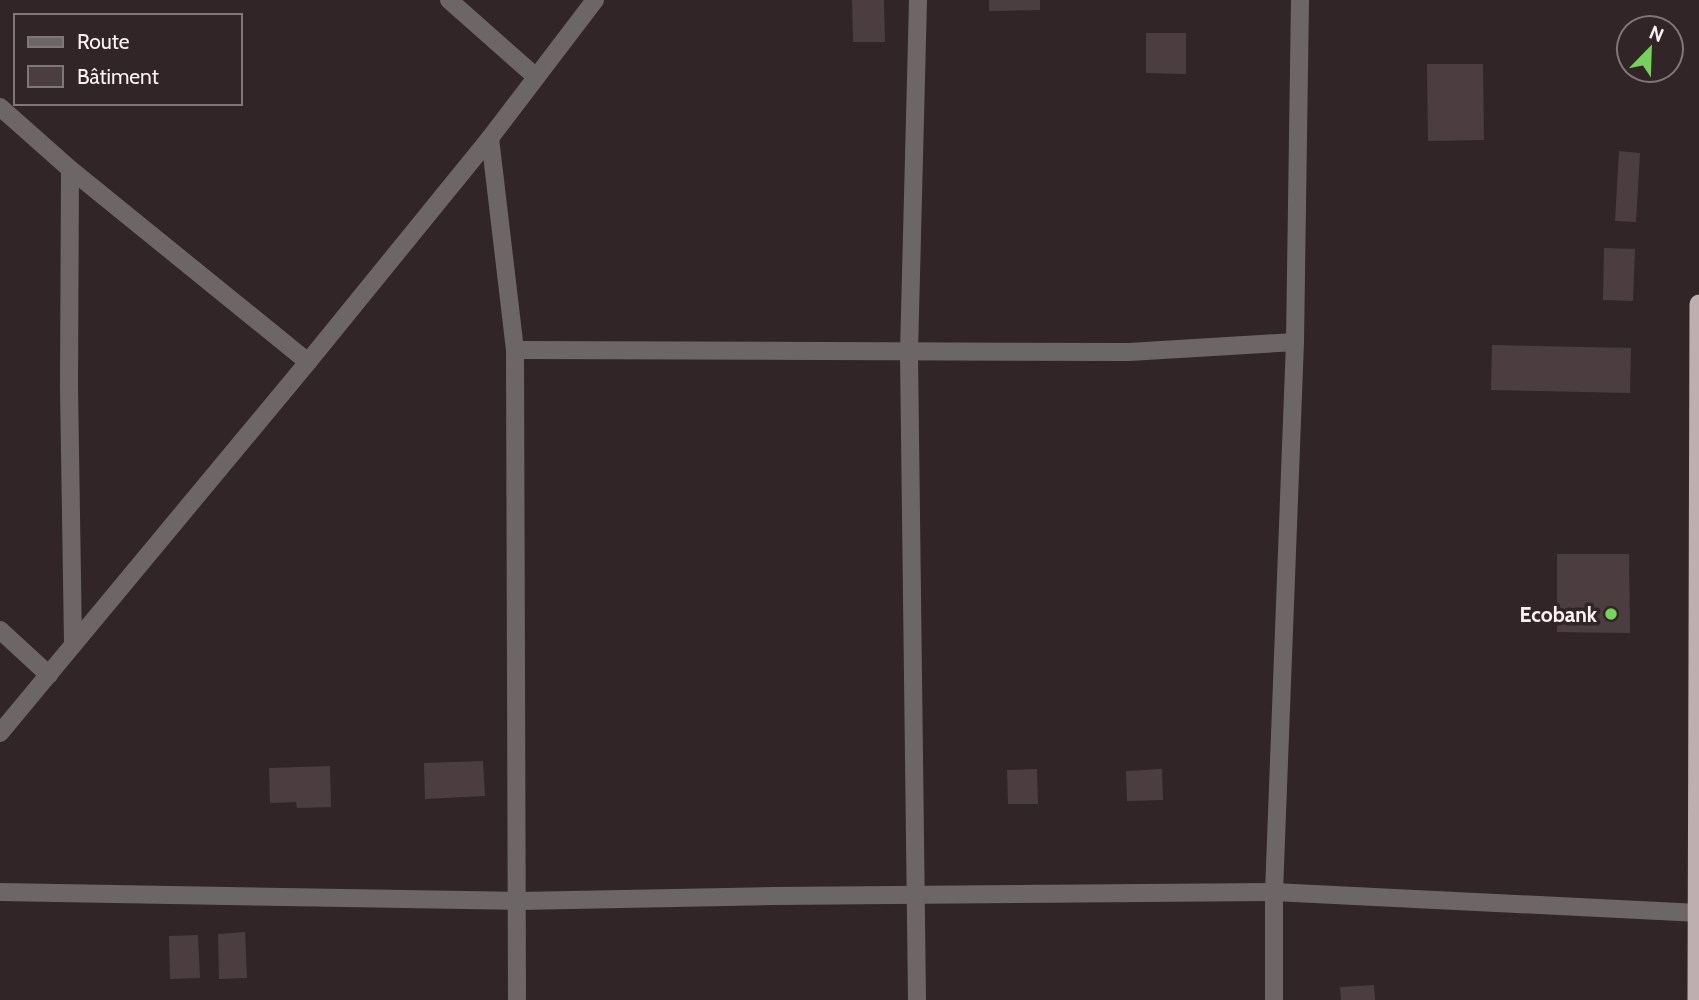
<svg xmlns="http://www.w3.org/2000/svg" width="1699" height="1000" viewBox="0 0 1699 1000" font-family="Cabin,sans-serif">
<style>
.building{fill:#4c3e40}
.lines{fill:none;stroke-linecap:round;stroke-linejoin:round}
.minor{stroke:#6d6667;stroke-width:18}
.trunk{stroke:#beaeb0;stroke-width:19}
.poi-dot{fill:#75d25b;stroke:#322527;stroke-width:2.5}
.labels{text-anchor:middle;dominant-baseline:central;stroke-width:7;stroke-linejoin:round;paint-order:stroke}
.poi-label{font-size:21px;font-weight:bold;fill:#faf1f2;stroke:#322527;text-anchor:end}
</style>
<rect width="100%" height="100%" fill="#322527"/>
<!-- building -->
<g class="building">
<path d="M852,0h32l1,42h-32z"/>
<path d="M989,0h51v10l-51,1z"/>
<path d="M1146,33h40v41l-40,-1z"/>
<path d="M1427,64h56l1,76 -56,1z"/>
<path d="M1619,151l21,2 -4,69 -21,-1z"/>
<path d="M1604,248l31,1 -2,52 -30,-1z"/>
<path d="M1492,345l139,3 -1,45 -139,-3z"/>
<path d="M1557,554h72l1,79 -73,-1z"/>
<path d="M483,761l2,35 -60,3 -1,-36z"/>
<path d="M330,766l1,41 -34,1 -1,-6 -26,1 -1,-35z"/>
<path d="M1037,769l1,35h-30l-1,-34z"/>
<path d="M1162,769l1,31 -36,1 -1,-30z"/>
<path d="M245,932l2,46 -28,1 -1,-45z"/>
<path d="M198,935l2,43 -30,1 -1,-43z"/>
<path d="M1374,985l1,15h-34l-1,-13z"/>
</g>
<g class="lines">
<!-- minor -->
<g class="minor">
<path d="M449,0l87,77"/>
<path d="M0,107l70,62 238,193"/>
<path d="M490,138l25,212 2,650"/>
<path d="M70,169l-1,218 4,255"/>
<path d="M515,350l614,2 166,-10"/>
<path d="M0,630l49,45"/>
<path d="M0,733l308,-371 182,-224 105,-138"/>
<path d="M0,892l519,9 254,-5 501,-4 425,21"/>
<path d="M917,1000l-8,-647 9,-353"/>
<path d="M1274,1000v-108l21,-550 5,-342"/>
</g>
<!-- trunk -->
<path class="trunk" d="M1697,1000l2,-696"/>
</g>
<!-- markers -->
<circle class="poi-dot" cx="1611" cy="614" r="7"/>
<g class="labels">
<!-- poi labels -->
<g class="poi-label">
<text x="1597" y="614">Ecobank</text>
</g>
</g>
<!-- legend -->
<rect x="14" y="14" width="228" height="91" fill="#322527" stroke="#827778" stroke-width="2"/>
<rect x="28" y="37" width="35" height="10" fill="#6d6667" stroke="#827778" stroke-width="2"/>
<text x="77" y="49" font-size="21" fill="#faf1f2">Route</text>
<rect x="28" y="66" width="35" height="21" fill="#4c3e40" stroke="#827778" stroke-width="2"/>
<text x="77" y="84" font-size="21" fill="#faf1f2">Bâtiment</text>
<!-- north arrow -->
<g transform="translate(1650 49) rotate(23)"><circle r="33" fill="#322527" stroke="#827778" stroke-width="2"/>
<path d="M0-5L12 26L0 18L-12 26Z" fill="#75d25b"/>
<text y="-10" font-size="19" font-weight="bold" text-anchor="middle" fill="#faf1f2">N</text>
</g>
</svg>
